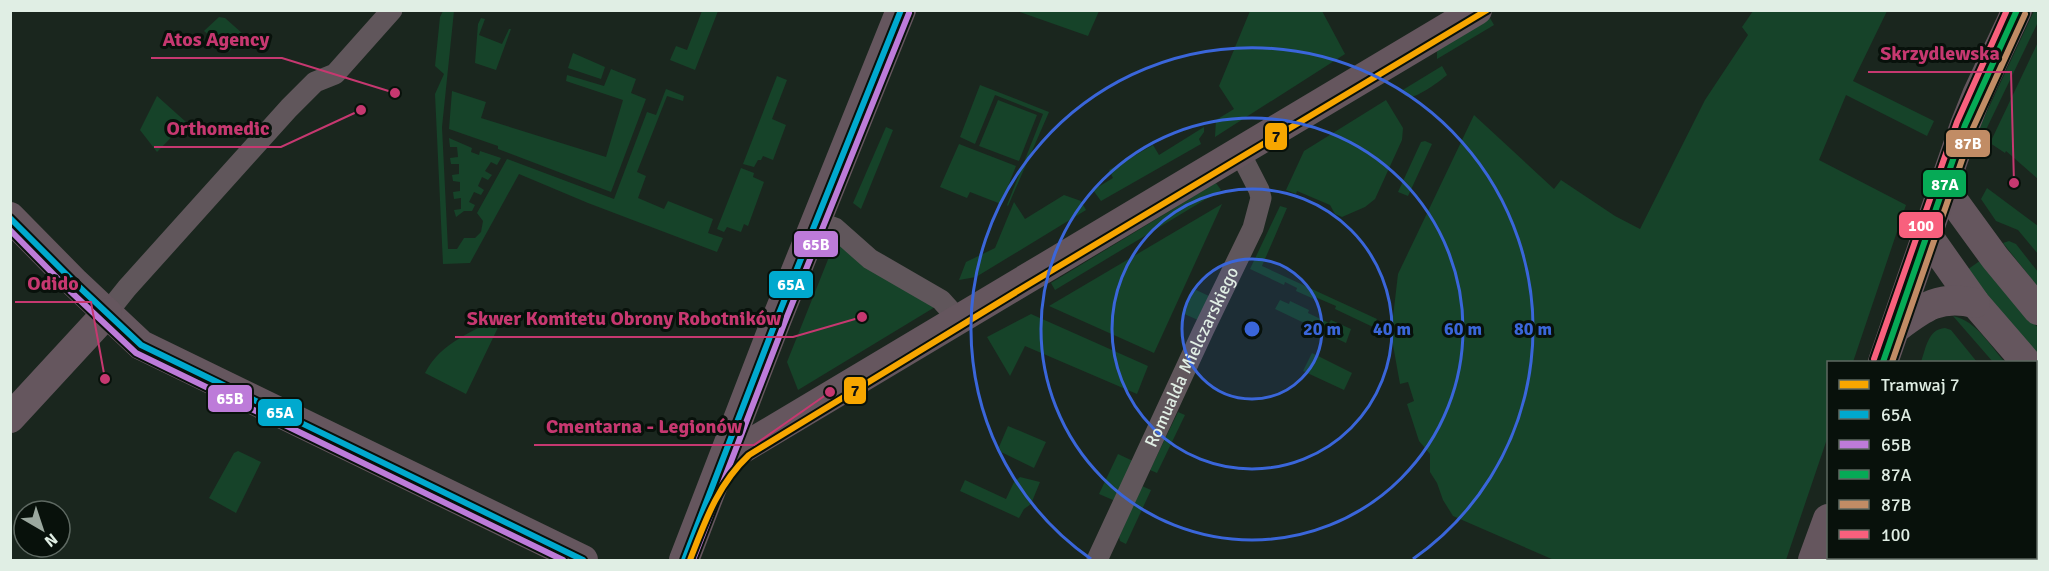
<svg xmlns="http://www.w3.org/2000/svg" width="2049" height="571" viewBox="0 0 2049 571" font-family="Signika,sans-serif">
<style>
.green{fill:#164329}
.lines{fill:none;stroke-linecap:round;stroke-linejoin:round}
.street{stroke:#60565b;stroke-width:21}
.secondary{stroke:#65565e;stroke-width:30}
.bus-1-casing{stroke:#08110b;stroke-width:10}
.bus-2-casing{stroke:#08110b;stroke-width:10}
.bus-3-casing{stroke:#08110b;stroke-width:10}
.bus-4-casing{stroke:#08110b;stroke-width:10}
.bus-5-casing{stroke:#08110b;stroke-width:10}
.bus-1{stroke:#00a9ce;stroke-width:6}
.bus-2{stroke:#bd7bd9;stroke-width:6}
.bus-3{stroke:#06aa56;stroke-width:6}
.bus-4{stroke:#c18c65;stroke-width:6}
.bus-5{stroke:#f8607d;stroke-width:6}
.tram-1-casing{stroke:#08110b;stroke-width:10}
.tram-1{stroke:#f7a600;stroke-width:6}
.ring{fill:none;stroke:#3a66da;stroke-width:3}
.labels{text-anchor:middle;dominant-baseline:central;stroke-width:6;stroke-linejoin:round;paint-order:stroke}
.street-label{font-size:18px;fill:#e0eee4;stroke:#08110b}
.centre{fill:#3a66da;stroke:#08110b;stroke-width:3}
.ring-label{font-size:18px;text-anchor:middle;font-weight:bold;fill:#3a66da;stroke:#08110b;stroke-width:6;stroke-linejoin:round;paint-order:stroke}
.leader{fill:none;stroke:#c63870;stroke-width:2}
.callout-dot{fill:#c63870;stroke:#08110b;stroke-width:2}
.callout-label{font-size:20px;text-anchor:middle;font-weight:bold;fill:#c63870;stroke:#08110b;stroke-width:6;stroke-linejoin:round;paint-order:stroke}
.line-badge{stroke:#08110b;stroke-width:2}
.badge-label{font-size:16px;text-anchor:middle;font-weight:bold;fill:#fff}
.pale-badge-label{font-size:16px;text-anchor:middle;font-weight:bold;fill:#111}
</style>
<rect width="100%" height="100%" fill="#1a261e"/>
<!-- green -->
<g class="green">
<path d="M443,11h11l-12,116 6,122h9l7,-11h11l6,-6 2,-11 -6,-8 30,-54 107,40 33,-87 9,3 10,-26 18,7 -1,5 -16,-5 -30,76 9,4 -8,22 26,11 4,-8 45,18 -5,14 15,5 -6,14 -129,-49 -69,-29 -49,89 -27,1 -8,-170 9,-20 -9,-8 5,-49z"/>
<path d="M702,11h16l-23,59 -25,-10 6,-14 11,4z"/>
<path d="M1017,11h82l-11,25z"/>
<path d="M1250,11h72l23,43 -130,83 1,-17 18,-11 -15,-23z"/>
<path d="M1753,11h134l-34,70 81,40 -7,15 -81,-41 -27,65 87,45 -53,157h-25v74l-42,124h-232l-101,-44 -10,-16 -6,-17 -7,-11v-18l-11,-13 -12,-37 7,-3 -6,-19 -8,2 -9,-50 7,-60 76,-159 80,74 7,-9 54,36 25,13 65,-129 43,-65 -6,-8z"/>
<path d="M2034,11h4v11l-56,116h-5l-1,-3z"/>
<path d="M219,17l6,1 18,16 -14,18 -25,-21z"/>
<path d="M481,18l4,1 -6,16 23,9 7,-15h2l-15,41 -21,-7 3,-39z"/>
<path d="M1490,18l4,7 -57,34v-7l2,-3z"/>
<path d="M2038,42v137l-32,-28 -1,2 -15,-10z"/>
<path d="M573,53l32,14 -4,12 -33,-11z"/>
<path d="M1442,66l5,9c-7,6 -30,23 -38,22 -5,-1 -5,-3 -8,-6z"/>
<path d="M611,69l25,10 -5,14 15,6 -35,93 -113,-43v-3l-49,-17 3,-38 34,11 -5,16 125,39 17,-57 -57,-19 1,-6 37,11z"/>
<path d="M777,76l10,4 -15,39 14,6 -13,35 -10,-4 -2,4h-3l-4,7 -11,-3z"/>
<path d="M980,85l69,27 -41,94 -1,-1 36,-91 -48,-19 -20,49 -15,-7z"/>
<path d="M157,96l29,26 -29,30 -17,-22z"/>
<path d="M998,100l39,15 -18,46 -40,-15z"/>
<path d="M1386,100l17,28 -1,12 -27,59 -10,8 -23,10 -7,-3 -5,-9 -33,-14 -1,3 -10,-4 18,-39z"/>
<path d="M886,127l7,3 -32,79 -8,-6z"/>
<path d="M1204,127v5l-5,7 2,5 -100,57 -8,-11 20,-12 -4,-8 44,-25 6,10z"/>
<path d="M449,138l23,10 -1,4 8,3 1,-4 21,7 -4,7 -6,-3 -6,9 7,4 -4,5 -6,-3 -4,9 6,4 -3,5 -7,-3 -5,10 6,3 -3,6h-8l-8,6 -2,-7 7,-1v-11l-7,1 -1,-7 7,-1v-9l-7,-1 -1,-6 7,-1v-10h-8l-1,-6 8,-1 -1,-10h-7z"/>
<path d="M1425,141l7,3 -24,52 -10,-4 23,-50z"/>
<path d="M959,144l57,22 -15,38 -31,-12 -3,6 -27,-11z"/>
<path d="M741,168l13,5 -1,4 11,5 -16,44 -4,-2 -3,8 -14,-5 -3,5 -7,-3z"/>
<path d="M1216,183l5,7 -166,100 -4,-7z"/>
<path d="M1987,188l51,38v28l-20,-24 -22,-9 -15,-22z"/>
<path d="M1064,195l17,6 5,9 -110,67 -17,3 7,-18 29,-14 19,-46 11,17z"/>
<path d="M1222,204l-68,149 -105,-47z"/>
<path d="M1280,206l7,2 -25,58 115,53 -4,8 -38,-18 1,-3 -21,-9 -1,2 -18,-8 1,-3 -12,-6 -1,3 -34,-16z"/>
<path d="M2009,241l7,3 22,28v15l-35,-44z"/>
<path d="M835,242l100,65 -137,83 -11,-28z"/>
<path d="M1981,260l57,68v29l-71,-87z"/>
<path d="M1194,289l15,7 -11,24 -16,-7z"/>
<path d="M1280,300l9,4 1,-3 19,9 -1,3 21,10 2,-3 20,9 -5,14 -71,-34z"/>
<path d="M1031,314l117,52 -11,28 -112,-48 -15,30 -23,-39z"/>
<path d="M504,315l-38,79 -41,-21c16,-31 49,-42 79,-58z"/>
<path d="M1953,316c24,5 37,30 52,46h-12z"/>
<path d="M1945,328l6,2 26,32h-56c5,-14 7,-33 24,-34z"/>
<path d="M1312,353l40,20 -8,17 -41,-19z"/>
<path d="M1178,412l7,3 -28,58 -7,-3z"/>
<path d="M1008,426l38,16 -12,26 -33,-16 -2,-5z"/>
<path d="M238,451l23,11 -25,51 -27,-15 25,-45z"/>
<path d="M1118,454l15,7 -16,37 -4,2 -14,-6z"/>
<path d="M1020,477l20,5 -9,22 -7,5 -5,9 -59,-27 5,-11 41,19 8,-17z"/>
<path d="M1142,486l9,4 -25,54 -6,-3 -1,-4z"/>
</g>
<g class="lines">
<!-- street -->
<g class="street">
<path d="M816,221l19,7 35,31 71,41 18,20"/>
<path d="M107,313l20,-25 162,-180 26,-26 20,-8 57,-64"/>
<path id="s1" d="M1097,560l107,-231 49,-101 8,-30 -2,-8 -19,-37"/>
</g>
<!-- secondary -->
<g class="secondary">
<path d="M1944,188l51,70 43,52"/>
<path d="M10,217l65,66 66,62 442,215"/>
<path d="M1927,235l48,68 51,59"/>
<path d="M1896,328c28,-21 43,-33 79,-25"/>
<path d="M1883,362l82,-237 12,-30 40,-85"/>
<path d="M10,418l97,-105"/>
<path d="M728,448l7,2 8,-2 734,-438"/>
<path d="M684,560l92,-239 125,-311"/>
<path d="M1813,560l15,-41"/>
</g>
<!-- bus-1 casing -->
<g class="bus-1-casing">
<g id="bus-1">
<path d="M10,218l65,65 66,62 442,215"/>
<path d="M684,560l92,-239 125,-311"/>
</g>
</g>
<!-- bus-2 casing -->
<g class="bus-2-casing">
<g id="bus-2">
<path d="M10,230l59,60 67,63 427,207"/>
<path d="M693,560l91,-236 125,-311"/>
</g>
</g>
<!-- bus-3 casing -->
<g class="bus-3-casing">
<path id="bus-3" d="M1883,362l82,-237 52,-115"/>
</g>
<!-- bus-4 casing -->
<g class="bus-4-casing">
<path id="bus-4" d="M1892,362l81,-234 52,-114"/>
</g>
<!-- bus-5 casing -->
<g class="bus-5-casing">
<path id="bus-5" d="M1874,359l83,-237 50,-112"/>
</g>
<!-- bus-1 -->
<use href="#bus-1" class="bus-1"/>
<!-- bus-2 -->
<use href="#bus-2" class="bus-2"/>
<!-- bus-3 -->
<use href="#bus-3" class="bus-3"/>
<!-- bus-4 -->
<use href="#bus-4" class="bus-4"/>
<!-- bus-5 -->
<use href="#bus-5" class="bus-5"/>
<!-- tram-1 casing -->
<g class="tram-1-casing">
<path id="tram-1" d="M690,560c15,-39 28,-76 59,-105l277,-169 461,-276"/>
</g>
<!-- tram-1 -->
<use href="#tram-1" class="tram-1"/>
</g>
<!-- distance rings -->
<circle cx="1252" cy="329" r="70" fill="#3a66da" fill-opacity=".12"/>
<g class="ring">
<circle cx="1252" cy="329" r="70"/>
<circle cx="1252" cy="329" r="140"/>
<circle cx="1252" cy="329" r="211"/>
<path d="M1091 559A281 281 0 1 1 1413 559"/>
</g>
<g class="labels">
<!-- street labels -->
<g class="street-label">
<text stroke="none"><textPath href="#s1" startOffset="224">Romualda Mielczarskiego</textPath></text>
</g>
</g>
<circle cx="1252" cy="329" r="9" class="centre"/>
<g class="ring-label">
<text x="1322" y="335">20 m</text>
<text x="1392" y="335">40 m</text>
<text x="1463" y="335">60 m</text>
<text x="1533" y="335">80 m</text>
</g>
<!-- callouts -->
<path class="leader" d="M395 93L282 58H151M2014 183L2011 72H1868M361 110L281 147H154M105 379L91 302H15M862 317L793 337H455M830 392L754 445H534"/>
<g class="callout-dot">
<circle cx="395" cy="93" r="6"/>
<circle cx="2014" cy="183" r="6"/>
<circle cx="361" cy="110" r="6"/>
<circle cx="105" cy="379" r="6"/>
<circle cx="862" cy="317" r="6"/>
<circle cx="830" cy="392" r="6"/>
</g>
<g class="callout-label">
<text x="216" y="46">Atos Agency</text>
<text x="1940" y="60">Skrzydlewska</text>
<text x="218" y="135">Orthomedic</text>
<text x="53" y="290">Odido</text>
<text x="624" y="325">Skwer Komitetu Obrony Robotników</text>
<text x="644" y="433">Cmentarna - Legionów</text>
</g>
<g class="line-badge">
<rect x="1264" y="122" width="24" height="29" rx="6" fill="#f7a600"/>
<rect x="1945" y="129" width="46" height="29" rx="6" fill="#c18c65"/>
<rect x="1922" y="169" width="45" height="29" rx="6" fill="#06aa56"/>
<rect x="1898" y="211" width="46" height="28" rx="6" fill="#f8607d"/>
<rect x="793" y="230" width="46" height="28" rx="6" fill="#bd7bd9"/>
<rect x="768" y="270" width="46" height="29" rx="6" fill="#00a9ce"/>
<rect x="843" y="376" width="24" height="29" rx="6" fill="#f7a600"/>
<rect x="207" y="384" width="46" height="29" rx="6" fill="#bd7bd9"/>
<rect x="257" y="398" width="46" height="29" rx="6" fill="#00a9ce"/>
</g>
<g class="badge-label">
<text x="1968" y="149">87B</text>
<text x="1945" y="190">87A</text>
<text x="1921" y="231">100</text>
<text x="816" y="250">65B</text>
<text x="791" y="290">65A</text>
<text x="230" y="404">65B</text>
<text x="280" y="418">65A</text>
</g>
<g class="pale-badge-label">
<text x="1276" y="142">7</text>
<text x="855" y="396">7</text>
</g>
<!-- border -->
<rect width="2049" height="571" fill="none" stroke="#e0eee4" stroke-width="24"/>
<!-- legend -->
<rect x="1827" y="361" width="210" height="198" fill="#08110b" stroke="#5e6962" stroke-width="1.5"/>
<rect x="1839" y="380" width="30" height="9" fill="#f7a600" stroke="#5e6962" stroke-width="1.5"/>
<text x="1881" y="391" font-size="18" fill="#e0eee4">Tramwaj 7</text>
<rect x="1839" y="410" width="30" height="9" fill="#00a9ce" stroke="#5e6962" stroke-width="1.5"/>
<text x="1881" y="421" font-size="18" fill="#e0eee4">65A</text>
<rect x="1839" y="440" width="30" height="9" fill="#bd7bd9" stroke="#5e6962" stroke-width="1.5"/>
<text x="1881" y="451" font-size="18" fill="#e0eee4">65B</text>
<rect x="1839" y="470" width="30" height="9" fill="#06aa56" stroke="#5e6962" stroke-width="1.5"/>
<text x="1881" y="481" font-size="18" fill="#e0eee4">87A</text>
<rect x="1839" y="500" width="30" height="9" fill="#c18c65" stroke="#5e6962" stroke-width="1.5"/>
<text x="1881" y="511" font-size="18" fill="#e0eee4">87B</text>
<rect x="1839" y="530" width="30" height="9" fill="#f8607d" stroke="#5e6962" stroke-width="1.5"/>
<text x="1881" y="541" font-size="18" fill="#e0eee4">100</text>
<!-- north arrow -->
<g transform="translate(42 529) rotate(141)"><circle r="28" fill="#08110b" stroke="#5e6962" stroke-width="1.5"/>
<path d="M0-4.5L10 22L0 15L-10 22Z" fill="#9ba89f"/>
<text y="-9" font-size="16" font-weight="bold" text-anchor="middle" fill="#e0eee4">N</text>
</g>
</svg>
